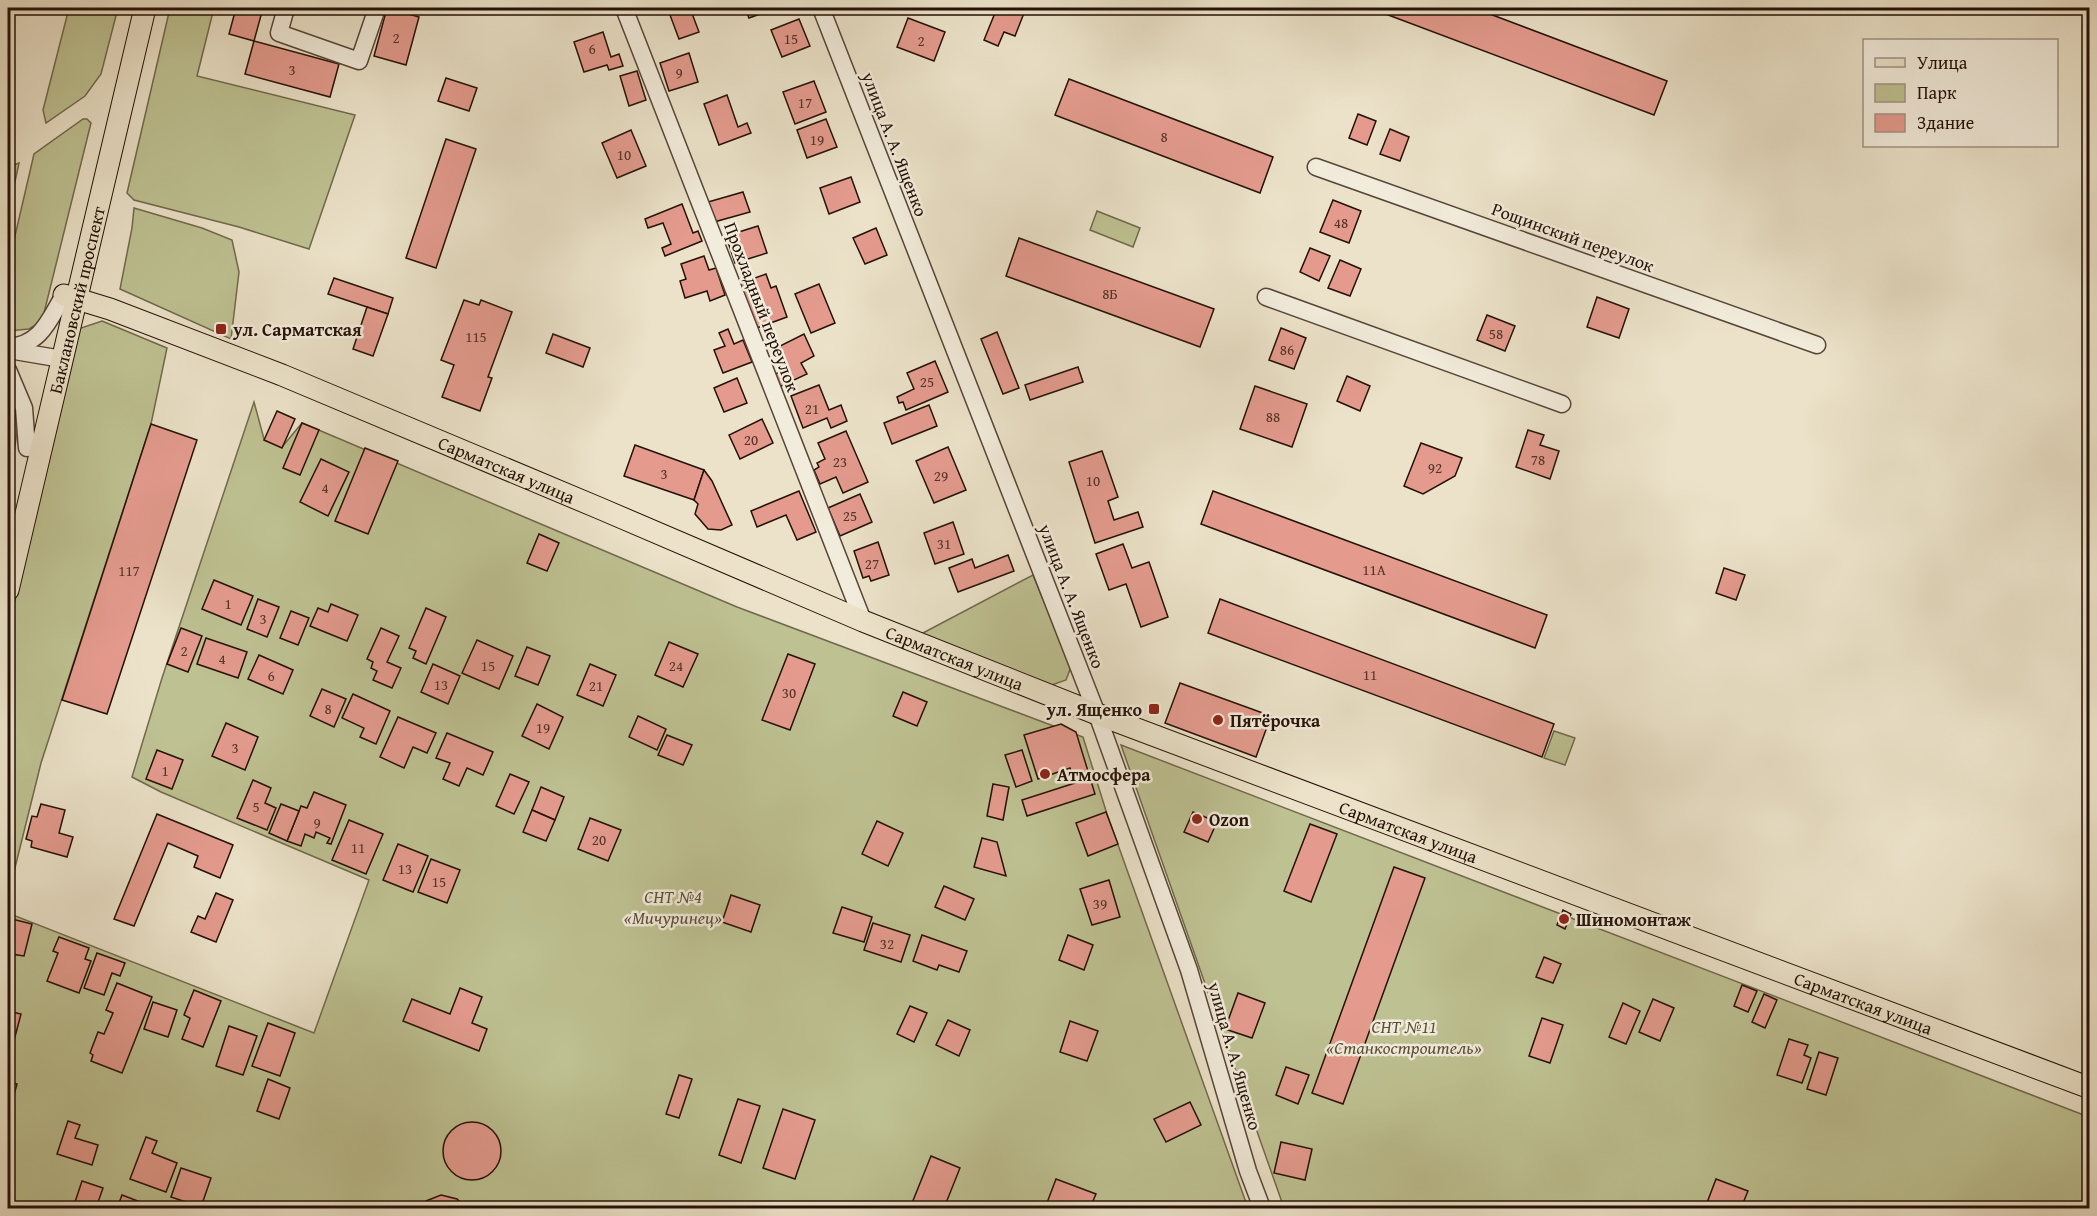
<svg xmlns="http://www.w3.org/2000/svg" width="2097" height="1216" viewBox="0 0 2097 1216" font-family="'Gentium Book Plus',serif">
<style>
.green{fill:#bec192;stroke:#71694c;stroke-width:1.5}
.building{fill:#e49b8e;stroke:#241106;stroke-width:1.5}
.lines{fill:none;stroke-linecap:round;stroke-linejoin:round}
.minor-casing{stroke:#564537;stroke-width:19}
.major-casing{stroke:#241106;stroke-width:23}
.minor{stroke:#f2ecdc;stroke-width:16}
.major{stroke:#ebe2c9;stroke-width:21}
.poi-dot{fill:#8f2418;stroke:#f2ecdc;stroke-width:2}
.labels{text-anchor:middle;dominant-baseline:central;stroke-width:5;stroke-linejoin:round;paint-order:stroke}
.number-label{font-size:15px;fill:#543428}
.street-label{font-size:18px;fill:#241106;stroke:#f2ecdc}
.poi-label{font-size:18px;font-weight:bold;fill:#241106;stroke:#f2ecdc;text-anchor:start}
.park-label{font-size:18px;font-style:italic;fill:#5a4f37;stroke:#f2ecdc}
</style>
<rect width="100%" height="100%" fill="#ebe2c9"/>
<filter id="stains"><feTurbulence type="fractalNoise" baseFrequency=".00333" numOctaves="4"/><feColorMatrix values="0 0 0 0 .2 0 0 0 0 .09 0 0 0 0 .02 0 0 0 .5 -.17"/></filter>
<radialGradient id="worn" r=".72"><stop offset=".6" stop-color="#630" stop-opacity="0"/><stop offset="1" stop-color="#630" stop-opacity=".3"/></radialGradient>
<!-- green -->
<g class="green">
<path d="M69,8h49l-17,66 -16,22 -39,27 -3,-13z"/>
<path d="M170,8h44l-17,68 158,39 -46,134 -70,-22 -105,-27 -7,-7z"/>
<path d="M83,119h4l4,4 -49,198 -13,8 -21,2v-65l26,-112z"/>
<path d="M19,163l-11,51v-47z"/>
<path d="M134,208l68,20 30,12 7,32 -8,67 -111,-50 12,-61z"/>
<path d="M1097,211l43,17 -7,19 -43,-17z"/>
<path d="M102,321l65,27 -16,76 -110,339 -31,125 -2,-1v-257l70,-301z"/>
<path d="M8,393c16,26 7,56 0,84z"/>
<path d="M254,402l10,37 18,8 20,-24 435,184 346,130 24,77 141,394h-1240v-295l306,120 55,-153 -208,-88 -29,-15 30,-99z"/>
<path d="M1033,575l38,92 -5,13 -17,6 -128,-52z"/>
<path d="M1554,731l21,7 -10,27 -21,-7z"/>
<path d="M1121,745l968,372v91h-805z"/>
</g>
<!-- building -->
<g class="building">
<path d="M236,8h27l-9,33 -25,-7z"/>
<path d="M387,8l32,9 -13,48 -32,-9z"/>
<path d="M690,8l9,24 -20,7 -9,-24z"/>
<path d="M745,8h32l-28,10z"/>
<path d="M997,8h29l-11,28 -11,-4 -6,14 -14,-6z"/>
<path d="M1385,8h89l193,73 -13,34 -271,-102z"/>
<path d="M908,18l37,14 -11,29 -37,-14z"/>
<path d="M799,19l11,27 -28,11 -11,-27z"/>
<path d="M603,32l8,25 8,-3 4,12 -14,4 -2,-5 -23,7 -10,-30z"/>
<path d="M254,41l85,23 -9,33 -85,-23z"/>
<path d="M689,53l9,29 -29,9 -9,-28z"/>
<path d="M637,71l9,29 -17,6 -9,-30z"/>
<path d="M446,78l31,10 -8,23 -31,-10z"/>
<path d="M1069,79l204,78 -13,36 -205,-78z"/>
<path d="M814,81l12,31 -31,12 -12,-32z"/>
<path d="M727,95l11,32 9,-4 4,10 -32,12 -15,-41z"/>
<path d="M1358,114l18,7 -9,24 -18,-7z"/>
<path d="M826,119l11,28 -30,11 -10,-28z"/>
<path d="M1390,129l19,8 -9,24 -20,-7z"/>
<path d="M631,130l15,36 -29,12 -15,-35z"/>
<path d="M446,139l30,10 -40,119 -30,-10z"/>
<path d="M851,177l9,25 -31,12 -9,-26z"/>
<path d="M743,192l7,20 -36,10 -6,-20z"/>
<path d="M1333,200l28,11 -12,32 -29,-11z"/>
<path d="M682,204l11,29 5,-2 4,10 -37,15 -3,-8 9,-4 -8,-21 -15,5 -3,-9z"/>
<path d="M758,226l9,27 -32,10 -9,-27z"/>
<path d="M876,228l11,27 -22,9 -12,-26z"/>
<path d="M1019,238l195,71 -14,38 -194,-71z"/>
<path d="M1310,248l20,8 -11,25 -19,-9z"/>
<path d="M704,256l5,14 7,-2 9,27 -15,6 -3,-10 -22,7 -5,-17 6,-2 -5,-15z"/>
<path d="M1340,260l21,9 -11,27 -22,-8z"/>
<path d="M766,274l5,14 5,-2 11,31 -33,12 -16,-45z"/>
<path d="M334,278l59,20 -5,16 -60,-20z"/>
<path d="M819,284l16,39 -24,10 -16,-39z"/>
<path d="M1597,297l32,12 -10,29 -32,-11z"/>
<path d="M464,300l15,5 2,-5 31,12 -24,65 4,1 -12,33 -38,-14 12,-32 -13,-5z"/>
<path d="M367,307l21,7 -15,42 -20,-7z"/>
<path d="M1487,315l28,11 -10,25 -28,-11z"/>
<path d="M1281,328l25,10 -12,31 -25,-9z"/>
<path d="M728,329l6,15 9,-4 9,22 -29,11 -9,-23 11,-4 -6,-13z"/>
<path d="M997,332l22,56 -16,6 -22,-55z"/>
<path d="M553,334l37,14 -7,19 -37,-14z"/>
<path d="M804,334l10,22 -13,7 6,11 -28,13 -6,-12 9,-4 -10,-21z"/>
<path d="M935,361l13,31 -42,18 -3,-8 -4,1 -2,-6 17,-8 -7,-16z"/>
<path d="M1078,367l5,15 -53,18 -5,-15z"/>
<path d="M1347,376l23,10 -10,25 -23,-10z"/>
<path d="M737,378l10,25 -23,9 -10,-24z"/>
<path d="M819,385l10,25 12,-5 6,16 -16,7 -4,-10 -24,10 -12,-32z"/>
<path d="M1255,386l52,18 -15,43 -52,-18z"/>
<path d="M929,405l8,21 -45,18 -8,-21z"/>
<path d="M277,411l18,8 -13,29 -18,-8z"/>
<path d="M762,419l11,24 -33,16 -11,-24z"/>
<path d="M302,423l17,7 -19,45 -17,-7z"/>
<path d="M151,424l46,16 -90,274 -45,-14z"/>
<path d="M1528,430l16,5 -4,10 19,6 -9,28 -34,-12z"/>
<path d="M846,431l22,51 -25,11 -7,-16 -16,7 -6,-14 5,-3 -2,-4 8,-4 -7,-16z"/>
<path d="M1421,443l41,15 -7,18 -32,18 -19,-8z"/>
<path d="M635,445l69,25 -10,30 -70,-24z"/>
<path d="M948,447l18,43 -32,13 -18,-42z"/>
<path d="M365,448l33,13 -30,73 -33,-13z"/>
<path d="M1102,451l16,46 -10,4 6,19 24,-8 5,15 -48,16 -26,-81z"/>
<path d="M321,459l28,13 -21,44 -28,-14z"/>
<path d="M704,470l8,11 20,44 -11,5 -13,-1 -13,-15 3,-10 -4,-4z"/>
<path d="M799,491l17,41 -19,8 -11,-25 -29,12 -6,-16z"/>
<path d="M1213,491l334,124 -12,33 -334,-124z"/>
<path d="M860,494l12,28 -32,14 -12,-28z"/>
<path d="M953,522l11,32 -29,10 -11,-31z"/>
<path d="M539,534l20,9 -12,28 -20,-8z"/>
<path d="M878,542l11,33 -18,6 -2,-5 -6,2 -9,-27z"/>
<path d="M1123,544l9,24 17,-6 19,55 -27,10 -15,-43 -17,6 -13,-36z"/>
<path d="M1008,555l6,16 -56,21 -9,-24 23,-9 3,9z"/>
<path d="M1724,568l21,7 -9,25 -20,-7z"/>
<path d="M214,580l39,16 -12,29 -39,-16z"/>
<path d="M258,599l21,8 -12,30 -20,-8z"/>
<path d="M1220,599l334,125 -12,33 -334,-124z"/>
<path d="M331,604l27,11 -11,26 -37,-15 8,-18 10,4z"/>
<path d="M426,608l20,9 -20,47 -13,-6 3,-7 -7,-3z"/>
<path d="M291,611l18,7 -11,27 -18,-7z"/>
<path d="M181,628l21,8 -14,36 -21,-8z"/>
<path d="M381,628l18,8 -12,26 14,6 -9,20 -19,-8 4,-9 -6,-3 2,-6 -6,-3z"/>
<path d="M206,638l41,14 -9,26 -41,-14z"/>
<path d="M477,640l36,16 -14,33 -37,-16z"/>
<path d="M669,642l29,12 -15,33 -28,-12z"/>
<path d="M527,647l23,9 -12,29 -23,-9z"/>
<path d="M788,654l27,10 -25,66 -28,-10z"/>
<path d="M259,655l34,15 -10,24 -35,-15z"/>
<path d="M433,664l27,12 -12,28 -27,-12z"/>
<path d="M590,664l26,11 -13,31 -26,-11z"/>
<path d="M1180,683l91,33 -15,41 -91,-34z"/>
<path d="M322,689l24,10 -12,28 -24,-11z"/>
<path d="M903,692l24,10 -10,24 -24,-10z"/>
<path d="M353,694l37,17 -14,33 -16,-7 4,-9 -22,-10z"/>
<path d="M537,704l26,13 -14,32 -27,-13z"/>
<path d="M638,716l28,13 -9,21 -28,-13z"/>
<path d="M398,717l38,16 -9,20 -14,-6 -9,21 -24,-11z"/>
<path d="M226,723l32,14 -13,33 -33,-14z"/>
<path d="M1061,724l15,8 19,62 -68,22 -5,-16 53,-17 -5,-15 -32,11 -14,-44z"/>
<path d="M447,733l46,19 -10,23 -16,-7 -8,18 -16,-7 7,-16 -14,-5z"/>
<path d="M667,735l25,10 -9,20 -25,-10z"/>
<path d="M157,750l26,10 -11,29 -26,-10z"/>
<path d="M1022,750l10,31 -16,6 -11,-32z"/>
<path d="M510,774l19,8 -15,32 -18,-8z"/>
<path d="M253,780l18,8 -6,15 11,5 -9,22 -30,-12z"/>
<path d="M993,784l16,3 -6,33 -16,-4z"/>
<path d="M541,787l23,10 -9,23 -23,-10z"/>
<path d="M314,792l32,13 -15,39 -4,-1 3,-5 -14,-6 -2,6 -9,-4 -4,12 -14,-5 14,-35 6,2z"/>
<path d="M41,804l24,6 -6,23 14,4 -6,20 -36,-10 1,-6 -6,-2 6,-23 5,1z"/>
<path d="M281,804l18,7 -12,30 -18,-8z"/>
<path d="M532,810l23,10 -9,21 -23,-9z"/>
<path d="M1106,812l12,32 -30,12 -12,-33z"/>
<path d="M1193,812l24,10 -9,20 -24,-10z"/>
<path d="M157,814l76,31 -13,33 -26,-11 4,-11 -30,-13 -34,83 -20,-7z"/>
<path d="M590,818l31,12 -13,31 -30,-12z"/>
<path d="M349,820l34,14 -17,40 -34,-14z"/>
<path d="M877,821l26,12 -15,33 -26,-12z"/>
<path d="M1310,824l27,10 -26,68 -27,-11z"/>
<path d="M982,838l15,4 9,34 -32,-9z"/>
<path d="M398,844l30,12 -15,36 -30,-12z"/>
<path d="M431,859l29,11 -13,33 -29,-11z"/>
<path d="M1394,867l31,11 -82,226 -31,-11z"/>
<path d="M1109,880l11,37 -28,8 -12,-36z"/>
<path d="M944,886l30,13 -9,21 -30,-13z"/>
<path d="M216,893l17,7 -17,42 -25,-10 7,-16 7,3z"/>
<path d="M731,895l29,10 -9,27 -29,-10z"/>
<path d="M842,907l30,10 -8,25 -31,-9z"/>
<path d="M1563,910l8,4 -6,15 -8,-4z"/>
<path d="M8,918l24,6 -8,32 -13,-2 1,-6 -4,-1z"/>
<path d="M873,923l37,12 -9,27 -37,-12z"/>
<path d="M922,935l45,16 -8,21 -20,-7 -2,5 -24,-9z"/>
<path d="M1068,935l25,10 -9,25 -25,-10z"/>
<path d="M59,937l30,11 -4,11 6,2 -12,32 -32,-12 11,-28 -5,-2z"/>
<path d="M97,953l28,10 -5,13 -8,-3 -8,22 -20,-7z"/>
<path d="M1544,957l17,7 -8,19 -17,-6z"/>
<path d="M117,983l35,14 -30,76 -31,-12 2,-6 -3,-2 8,-21 6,2 9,-21 -7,-3z"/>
<path d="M1742,985l15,6 -9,21 -14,-6z"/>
<path d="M460,988l22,9 -10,26 15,6 -8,22 -76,-30 9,-22 38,15z"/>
<path d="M194,990l27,11 -18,46 -21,-8 8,-21 -6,-3z"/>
<path d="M1238,993l27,10 -13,35 -27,-9z"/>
<path d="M1764,994l13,6 -12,28 -13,-6z"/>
<path d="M1653,999l21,9 -14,33 -21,-9z"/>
<path d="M153,1002l24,8 -9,27 -24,-8z"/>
<path d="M1623,1003l17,8 -14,33 -17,-7z"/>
<path d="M910,1006l17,7 -13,29 -17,-8z"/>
<path d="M8,1011l13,3 -9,34 -4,-1z"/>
<path d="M1542,1018l21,7 -13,38 -21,-7z"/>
<path d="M948,1020l22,10 -11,26 -23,-11z"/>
<path d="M1070,1021l28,10 -11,30 -27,-9z"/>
<path d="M268,1023l27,10 -15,43 -28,-10z"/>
<path d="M229,1026l28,10 -14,39 -27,-9z"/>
<path d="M1789,1039l19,6 -4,10 7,3 -9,25 -25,-8z"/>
<path d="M1819,1052l19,6 -12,37 -19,-6z"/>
<path d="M1286,1067l23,8 -11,29 -22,-9z"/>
<path d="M679,1075l13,4 -13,39 -13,-4z"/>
<path d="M268,1079l22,9 -11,31 -22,-8z"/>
<path d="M8,1081l9,3 -7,26 -2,-1z"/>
<path d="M738,1099l22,7 -19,57 -22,-8z"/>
<path d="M1190,1102l11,23 -35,17 -12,-23z"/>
<path d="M783,1109l32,11 -20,59 -32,-11z"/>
<path d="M68,1121l12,4 -5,13 23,7 -6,20 -35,-11z"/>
<circle cx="472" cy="1151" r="29"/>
<path d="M146,1137l11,4 -5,12 25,10 -11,29 -36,-13z"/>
<path d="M1281,1142l31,7 -7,31 -31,-7z"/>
<path d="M931,1156l29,12 -16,40h-34z"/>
<path d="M181,1168l30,10 -10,29 -30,-10z"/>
<path d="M1056,1179l40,15 -6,14h-45z"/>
<path d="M1716,1179l32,12 -7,17h-36z"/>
<path d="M82,1181l21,7 -7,20h-23z"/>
<path d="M122,1195l34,13h-39z"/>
<path d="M441,1195l16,4 9,9h-47l7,-7z"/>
</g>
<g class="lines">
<!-- minor casing -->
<g class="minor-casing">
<g id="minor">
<path d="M286,8l-7,25 80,28 18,-53"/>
<path d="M624,8l239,613"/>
<path d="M821,8l276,706 92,256 59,201 14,37"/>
<path d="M1316,167l501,178"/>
<path d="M1266,297l296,107"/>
<path d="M8,347c33,-2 41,-27 56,-52"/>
<path d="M9,350l53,9"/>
<path d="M8,370l16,38 3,40"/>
</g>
</g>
<!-- major casing -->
<g class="major-casing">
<g id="major">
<path id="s1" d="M64,295l46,14 172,66 317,133 264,113 234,93 993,374"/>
<path id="s2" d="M8,590l137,-582"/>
</g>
</g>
<!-- minor -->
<use href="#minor" class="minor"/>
<!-- major -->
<use href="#major" class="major"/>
</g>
<!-- markers -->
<g class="poi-dot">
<rect x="215" y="323" width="12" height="12" rx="3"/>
<rect x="1148" y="703" width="12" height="12" rx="3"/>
<circle cx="1218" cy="720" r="6"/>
<circle cx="1045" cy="774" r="6"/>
<circle cx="1197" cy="819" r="6"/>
<circle cx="1564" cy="919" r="6"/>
</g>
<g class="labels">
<!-- number labels -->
<g class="number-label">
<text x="396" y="37">2</text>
<text x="791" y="38">15</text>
<text x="921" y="40">2</text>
<text x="592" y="48">6</text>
<text x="292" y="69">3</text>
<text x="679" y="72">9</text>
<text x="805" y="102">17</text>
<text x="1164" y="136">8</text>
<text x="817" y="139">19</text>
<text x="624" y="154">10</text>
<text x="1341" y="222">48</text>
<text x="1110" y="293">8Б</text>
<text x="1496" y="333">58</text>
<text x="476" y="336">115</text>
<text x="1287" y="349">86</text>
<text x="927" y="381">25</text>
<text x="812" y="408">21</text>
<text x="1273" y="416">88</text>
<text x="751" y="439">20</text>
<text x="1538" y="459">78</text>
<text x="840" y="461">23</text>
<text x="1435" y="467">92</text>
<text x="664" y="473">3</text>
<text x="941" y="475">29</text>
<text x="1093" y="480">10</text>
<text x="325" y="487">4</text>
<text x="850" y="515">25</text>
<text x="944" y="543">31</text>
<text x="872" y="563">27</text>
<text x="1374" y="569">11А</text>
<text x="129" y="570">117</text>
<text x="228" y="603">1</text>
<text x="263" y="618">3</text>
<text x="184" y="650">2</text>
<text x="222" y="658">4</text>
<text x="488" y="665">15</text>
<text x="676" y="665">24</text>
<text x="1370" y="674">11</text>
<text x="271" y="675">6</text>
<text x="441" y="684">13</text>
<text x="596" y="685">21</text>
<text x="789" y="692">30</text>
<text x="328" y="708">8</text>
<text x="543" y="727">19</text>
<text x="235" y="747">3</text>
<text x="165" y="770">1</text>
<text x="256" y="806">5</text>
<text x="317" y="822">9</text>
<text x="599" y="839">20</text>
<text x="358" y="847">11</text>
<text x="405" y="868">13</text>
<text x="439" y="881">15</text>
<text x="1100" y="903">39</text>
<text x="887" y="943">32</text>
</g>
<!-- street labels -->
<g class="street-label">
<text transform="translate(895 144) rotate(69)">улица А. А. Ященко</text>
<text transform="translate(1573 237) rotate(20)">Рощинский переулок</text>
<text stroke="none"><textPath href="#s2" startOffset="298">Баклановский проспект</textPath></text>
<text transform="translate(762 307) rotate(69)">Прохладный переулок</text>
<text stroke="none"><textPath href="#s1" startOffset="476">Сарматская улица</textPath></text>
<text transform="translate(1072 596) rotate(69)">улица А. А. Ященко</text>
<text stroke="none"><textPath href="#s1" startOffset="962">Сарматская улица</textPath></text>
<text stroke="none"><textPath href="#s1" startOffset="1448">Сарматская улица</textPath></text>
<text stroke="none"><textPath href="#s1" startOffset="1934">Сарматская улица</textPath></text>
<text transform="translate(1235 1056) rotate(74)">улица А. А. Ященко</text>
</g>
<!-- poi labels -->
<g class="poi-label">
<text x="233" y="329">ул. Сарматская</text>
<text x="1142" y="709" text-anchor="end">ул. Ященко</text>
<text x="1230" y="720">Пятёрочка</text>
<text x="1057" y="774">Атмосфера</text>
<text x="1209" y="819">Ozon</text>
<text x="1576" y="919">Шиномонтаж</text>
</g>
<!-- park labels -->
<g class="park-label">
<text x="673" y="896">СНТ №4<tspan x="673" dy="21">«Мичуринец»</tspan></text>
<text x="1404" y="1026">СНТ №11<tspan x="1404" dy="21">«Станкостроитель»</tspan></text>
</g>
</g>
<!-- margin -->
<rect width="2097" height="1216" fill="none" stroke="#ebe2c9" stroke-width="30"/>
<rect x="9" y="9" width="2079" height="1198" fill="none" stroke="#241106" stroke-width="3"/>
<rect x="15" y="15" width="2067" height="1186" fill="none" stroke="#241106" stroke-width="1.5"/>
<!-- legend -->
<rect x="1863" y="39" width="195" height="108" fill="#f2ecdc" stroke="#a09486" stroke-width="1.5"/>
<rect x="1875" y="58" width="30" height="9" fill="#ebe2c9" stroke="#a09486" stroke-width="1.5"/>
<text x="1917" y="69" font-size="18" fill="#241106">Улица</text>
<rect x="1875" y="84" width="30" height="18" fill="#bec192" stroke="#a09486" stroke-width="1.5"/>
<text x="1917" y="99" font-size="18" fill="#241106">Парк</text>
<rect x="1875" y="114" width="30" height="18" fill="#e49b8e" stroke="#a09486" stroke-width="1.5"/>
<text x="1917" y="129" font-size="18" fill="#241106">Здание</text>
<rect width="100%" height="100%" filter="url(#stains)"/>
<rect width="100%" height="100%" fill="url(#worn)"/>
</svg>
